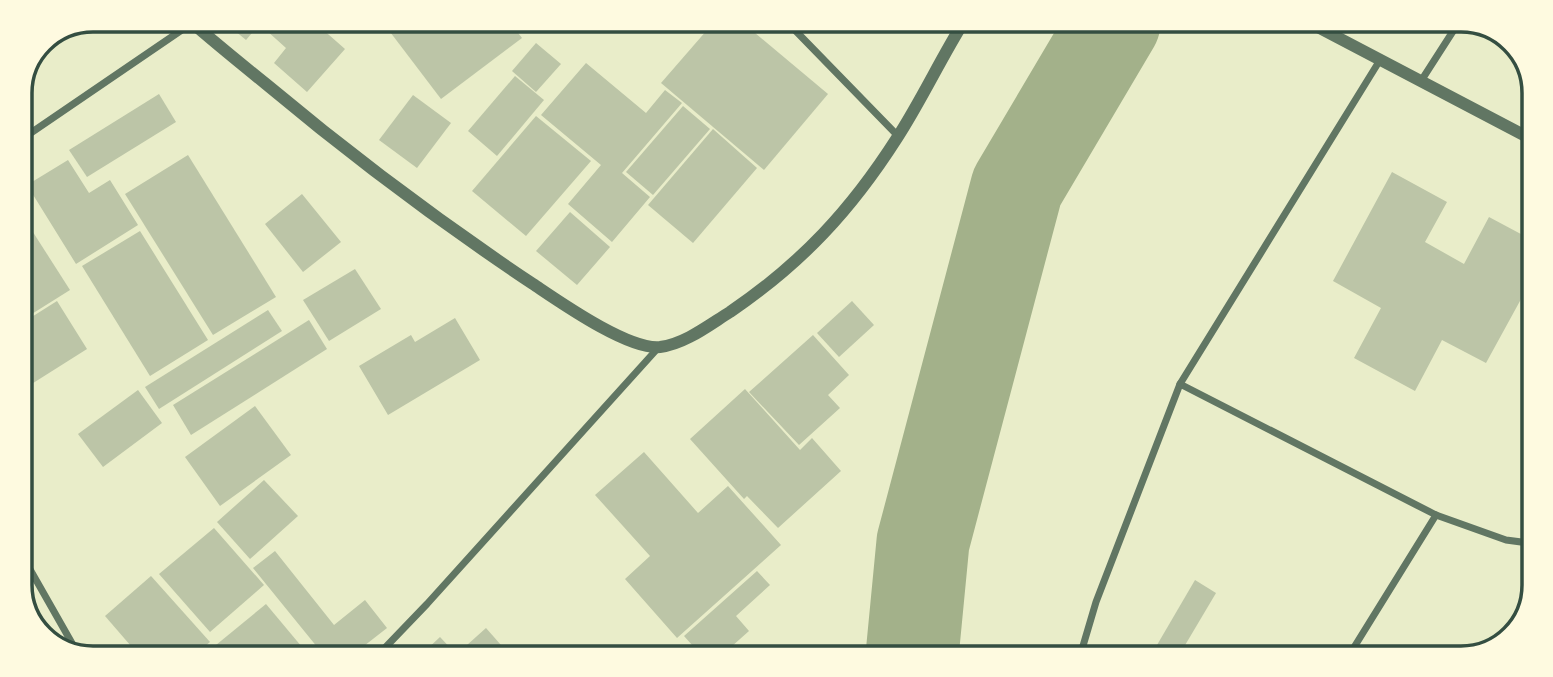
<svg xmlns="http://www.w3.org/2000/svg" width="1553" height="677" viewBox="0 0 1553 677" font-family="Ubuntu,sans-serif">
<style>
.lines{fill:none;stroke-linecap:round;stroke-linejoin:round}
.river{stroke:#a3b18a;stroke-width:93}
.building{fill:#bcc5a7}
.minor{stroke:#617663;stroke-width:7}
.tertiary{stroke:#617663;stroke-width:12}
.rim{fill:none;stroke:#344e41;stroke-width:3.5}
</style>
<rect width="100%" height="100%" fill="#e9edc9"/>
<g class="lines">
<!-- river -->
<path class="river" d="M912,656l11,-114 94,-355 97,-164"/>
</g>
<!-- building -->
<g class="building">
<path d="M222,20h41l-17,20z"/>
<path d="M275,20h37l33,29 -38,43 -33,-29 12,-15 -20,-18z"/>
<path d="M381,20l128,1 13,17 -81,61z"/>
<path d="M714,22h28l86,72 -64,76 -103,-87z"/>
<path d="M536,43l25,21 -25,28 -24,-21z"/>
<path d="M586,63l60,50 19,-23 17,13 -60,70 28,24 -38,45 -44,-38 33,-39 -60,-50z"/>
<path d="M515,76l29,24 -47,56 -29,-25z"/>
<path d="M159,94l17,28 -89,55 -18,-27z"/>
<path d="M413,95l38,28 -34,45 -38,-28z"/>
<path d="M683,106l27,23 -57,66 -27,-23z"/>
<path d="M536,116l55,45 -65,75 -54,-45z"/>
<path d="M713,129l44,39 -64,75 -45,-38z"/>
<path d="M188,155l88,142 -63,38 -88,-141z"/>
<path d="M68,160l21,33 21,-13 28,45 -62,39 -49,-79z"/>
<path d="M1392,172l55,30 -22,40 39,22 25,-47 43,23v39l-46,84 -44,-23 -27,51 -61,-33 27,-50 -48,-27z"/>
<path d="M302,194l39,48 -38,30 -38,-48z"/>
<path d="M570,212l40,35 -33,38 -41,-34z"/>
<path d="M22,215l48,75 -51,32v-105z"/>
<path d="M140,231l68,109 -58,36 -68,-110z"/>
<path d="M355,269l26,40 -52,32 -26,-41z"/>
<path d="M57,301l30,48 -57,36 -11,-16v-44z"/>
<path d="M852,301l22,24 -35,32 -22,-24z"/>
<path d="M268,310l14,21 -123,78 -14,-22z"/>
<path d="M455,318l25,42 -92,55 -29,-49 52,-31 4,7z"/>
<path d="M309,320l18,29 -136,86 -18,-30z"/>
<path d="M813,335l36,40 -21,20 12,13 -41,37 -50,-53z"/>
<path d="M745,389l55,61 12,-12 29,33 -63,57 -31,-32 -3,3 -54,-60z"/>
<path d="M138,390l24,33 -59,44 -25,-33z"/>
<path d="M255,406l36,49 -71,51 -35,-49z"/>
<path d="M644,452l54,61 30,-27 53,59 -104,93 -52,-59 25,-23 -55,-61z"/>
<path d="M264,480l34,36 -48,43 -33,-37z"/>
<path d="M214,528l50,57 -54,47 -51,-58z"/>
<path d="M275,551l59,74 31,-25 22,28 -32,25h-33l-69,-85z"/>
<path d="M757,571l13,14 -34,31 13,15 -27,24h-21l-17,-19z"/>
<path d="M151,576l59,66 -13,11h-60l-32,-37z"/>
<path d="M1195,580l21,13 -38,64h-28z"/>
<path d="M266,604l41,49h-85l-6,-8z"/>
<path d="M486,628l22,25 -2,1h-49z"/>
<path d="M440,637l16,17h-34z"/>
</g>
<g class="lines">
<!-- minor -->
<g class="minor">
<path d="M787,22l111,114"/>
<path d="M1421,81l36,-56"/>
<path d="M19,141l173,-118"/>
<path d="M1180,384l256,131 70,25 23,3"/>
<path d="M19,550l58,102"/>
<path d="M379,654l48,-50 231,-256"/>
<path d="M1080,656l16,-54 84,-218 200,-324"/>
<path d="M1348,657l88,-142"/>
</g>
<!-- tertiary -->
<g class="tertiary">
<path d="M189,20c25,22 51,43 77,64 86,72 174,138 267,200 27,18 95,66 127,63 25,-3 49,-22 70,-35 72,-49 121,-102 167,-174 24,-37 43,-78 66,-115"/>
<path d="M1312,24l221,116"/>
</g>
</g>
<!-- crop -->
<path d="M0 0H1553V677H0ZM93 32H1461A61 61 0 0 1 1522 93V585A61 61 0 0 1 1461 646H93A61 61 0 0 1 32 585V93A61 61 0 0 1 93 32Z" fill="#fefae0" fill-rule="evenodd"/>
<path class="rim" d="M93 32H1461A61 61 0 0 1 1522 93V585A61 61 0 0 1 1461 646H93A61 61 0 0 1 32 585V93A61 61 0 0 1 93 32Z"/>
</svg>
